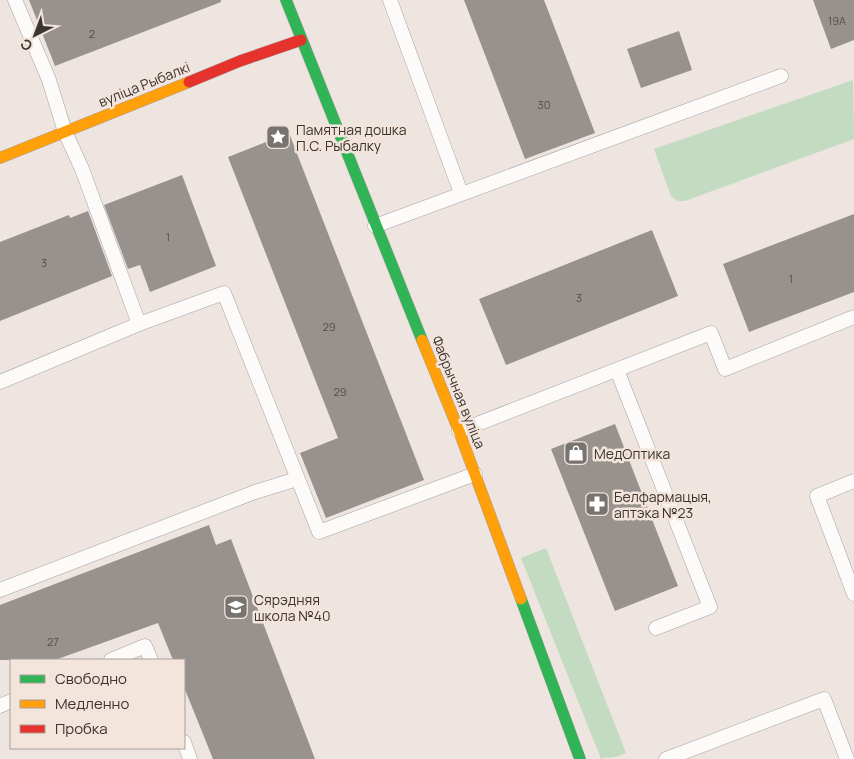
<svg xmlns="http://www.w3.org/2000/svg" width="854" height="759" viewBox="0 0 854 759" font-family="Manrope,sans-serif">
<style>
.green{fill:#c3dcc1}
.building{fill:#98928e}
.lines{fill:none;stroke-linecap:round;stroke-linejoin:round}
.lane-casing{stroke:#a8a19e;stroke-width:15}
.fast-casing{stroke:#a8a19e;stroke-width:12}
.slow-casing{stroke:#a8a19e;stroke-width:12}
.jam-casing{stroke:#a8a19e;stroke-width:12}
.lane{stroke:#fcfbfa;stroke-width:14}
.fast{stroke:#30b455;stroke-width:11}
.slow{stroke:#ff9f0a;stroke-width:11}
.jam{stroke:#e5322d;stroke-width:11}
.labels{text-anchor:middle;dominant-baseline:central;stroke-width:5;stroke-linejoin:round;paint-order:stroke}
.number-label{font-size:11px;fill:#524c49}
.street-label{font-size:14px;fill:#3a3532;stroke:#f3e4dc}
.poi-label{font-size:14px;fill:#3a3532;stroke:#f3e4dc;text-anchor:start}
</style>
<rect width="100%" height="100%" fill="#eee5e1"/>
<!-- green -->
<g class="green">
<path d="M853,80l1,59 -169,62h-7l-7,-5 -17,-47z"/>
<path d="M546,548l80,205c-7,3 -15,6 -23,4v2h-2l-80,-201z"/>
</g>
<!-- building -->
<g class="building">
<path d="M29,0h192v2l-166,64z"/>
<path d="M464,0h80l51,133 -70,26z"/>
<path d="M813,0h41v40l-23,9z"/>
<path d="M679,31l13,39 -51,18 -14,-39z"/>
<path d="M289,133l135,347 -98,38 -26,-65 38,-15 -110,-281z"/>
<path d="M182,175l34,91 -66,26 -10,-27 -12,4 -24,-64z"/>
<path d="M88,211l24,65 -112,45v-79l69,-27 1,3z"/>
<path d="M854,214v78l-105,40 -26,-68z"/>
<path d="M652,230l26,66 -172,69 -27,-66z"/>
<path d="M615,424l63,162 -63,25 -64,-162z"/>
<path d="M209,525l7,20 15,-6 84,220h-102l-29,-72v-27h-11l-15,-37 -103,37h-55v-55z"/>
</g>
<g class="lines">
<!-- lane casing -->
<g class="lane-casing">
<g id="lane">
<path d="M390,0l71,193"/>
<path d="M375,226l406,-150"/>
<path d="M139,324l85,-31 95,239 156,-58"/>
<path d="M617,370l93,237 -54,21"/>
<path d="M0,382l139,-58 -57,-155 -17,-37 -16,-52 -34,-80"/>
<path d="M459,431l252,-98 14,36 129,-52"/>
<path d="M854,481l-37,15 37,98"/>
<path d="M0,590l255,-98 42,-13"/>
<path d="M111,660l34,-14 6,14"/>
<path d="M0,706l11,-5"/>
<path d="M184,742l6,17"/>
<path d="M666,759l158,-60 23,60"/>
</g>
</g>
<!-- fast casing -->
<g class="fast-casing">
<g id="fast">
<path d="M286,0l136,340"/>
<path d="M521,599l59,160"/>
</g>
</g>
<!-- slow casing -->
<g class="slow-casing">
<g id="slow">
<path d="M0,158l189,-76"/>
<path d="M422,340l37,91 62,168"/>
</g>
</g>
<!-- jam casing -->
<g class="jam-casing">
<path id="jam" d="M189,82l51,-21 61,-21"/>
</g>
<!-- lane -->
<use href="#lane" class="lane"/>
<!-- fast -->
<use href="#fast" class="fast"/>
<!-- slow -->
<use href="#slow" class="slow"/>
<!-- jam -->
<use href="#jam" class="jam"/>
</g>
<!-- icons -->
<defs>
<g id="sight-square" transform="scale(1.25)"><rect x="-9" y="-9" width="18" height="18" rx="4" fill="#79736f" stroke="#f3e4dc"/><path d="M0-6L1.8-2.2L6-1.7L2.9 1.2L3.7 5.4L0 3.3L-3.7 5.4L-2.9 1.2L-6-1.7L-1.8-2.2Z" fill="#fff"/></g>
<g id="shop-square" transform="scale(1.25)"><rect x="-9" y="-9" width="18" height="18" rx="4" fill="#79736f" stroke="#f3e4dc"/><path d="M-5-2.5h2.3a2.7 3.5 0 0 1 5.4 0H5L5.5 6h-11ZM-1.5-2.5h3a1.5 2.3 0 0 0-3 0Z" fill="#fff"/></g>
<g id="pharmacy-square" transform="scale(1.25)"><rect x="-9" y="-9" width="18" height="18" rx="4" fill="#79736f" stroke="#f3e4dc"/><path d="M-2-6h4v4h4v4h-4v4h-4v-4h-4v-4h4Z" fill="#fff"/></g>
<g id="school-square" transform="scale(1.25)"><rect x="-9" y="-9" width="18" height="18" rx="4" fill="#79736f" stroke="#f3e4dc"/><path d="M0-5L7-2L0 1L-7-2ZM-4 1L0 2.5L4 1V4Q0 6-4 4Z" fill="#fff"/></g>
</defs>
<g fill-rule="evenodd">
<use href="#sight-square" x="278" y="137"/>
<use href="#shop-square" x="576" y="453"/>
<use href="#pharmacy-square" x="597" y="504"/>
<use href="#school-square" x="236" y="607"/>
</g>
<g class="labels">
<!-- number labels -->
<g class="number-label">
<text x="837" y="20">19А</text>
<text x="92" y="33">2</text>
<text x="544" y="104">30</text>
<text x="168" y="236">1</text>
<text x="44" y="262">3</text>
<text x="791" y="278">1</text>
<text x="579" y="297">3</text>
<text x="329" y="326">29</text>
<text x="340" y="391">29</text>
<text x="53" y="641">27</text>
</g>
<!-- street labels -->
<g class="street-label">
<text transform="translate(144 84) rotate(-22)">вуліца Рыбалкі</text>
<text transform="translate(459 392) rotate(68)">Фабрычная вуліца</text>
</g>
<!-- poi labels -->
<g class="poi-label">
<text x="296" y="129">Памятная дошка<tspan x="296" dy="16">П.С. Рыбалку</tspan></text>
<text x="594" y="453">МедОптика</text>
<text x="614" y="496">Белфармацыя,<tspan x="614" dy="16">аптэка №23</tspan></text>
<text x="254" y="599">Сярэдняя<tspan x="254" dy="16">школа №40</tspan></text>
</g>
</g>
<!-- legend -->
<rect x="10" y="659" width="175" height="90" fill="#f3e4dc" stroke="#a99e98"/>
<rect x="20" y="675" width="25" height="8" fill="#30b455" stroke="#a99e98"/>
<text x="55" y="684" font-size="15" fill="#3a3532">Свободно</text>
<rect x="20" y="700" width="25" height="8" fill="#ff9f0a" stroke="#a99e98"/>
<text x="55" y="709" font-size="15" fill="#3a3532">Медленно</text>
<rect x="20" y="725" width="25" height="8" fill="#e5322d" stroke="#a99e98"/>
<text x="55" y="734" font-size="15" fill="#3a3532">Пробка</text>
<!-- north arrow -->
<g transform="translate(35 35) rotate(222)" stroke="#f3e4dc" stroke-width="4" paint-order="stroke">
<path d="M0-4L9 19L0 12L-9 19Z" fill="#3a3532"/>
<text y="-8" font-size="14" font-weight="bold" text-anchor="middle" fill="#3a3532">С</text>
</g>
</svg>
